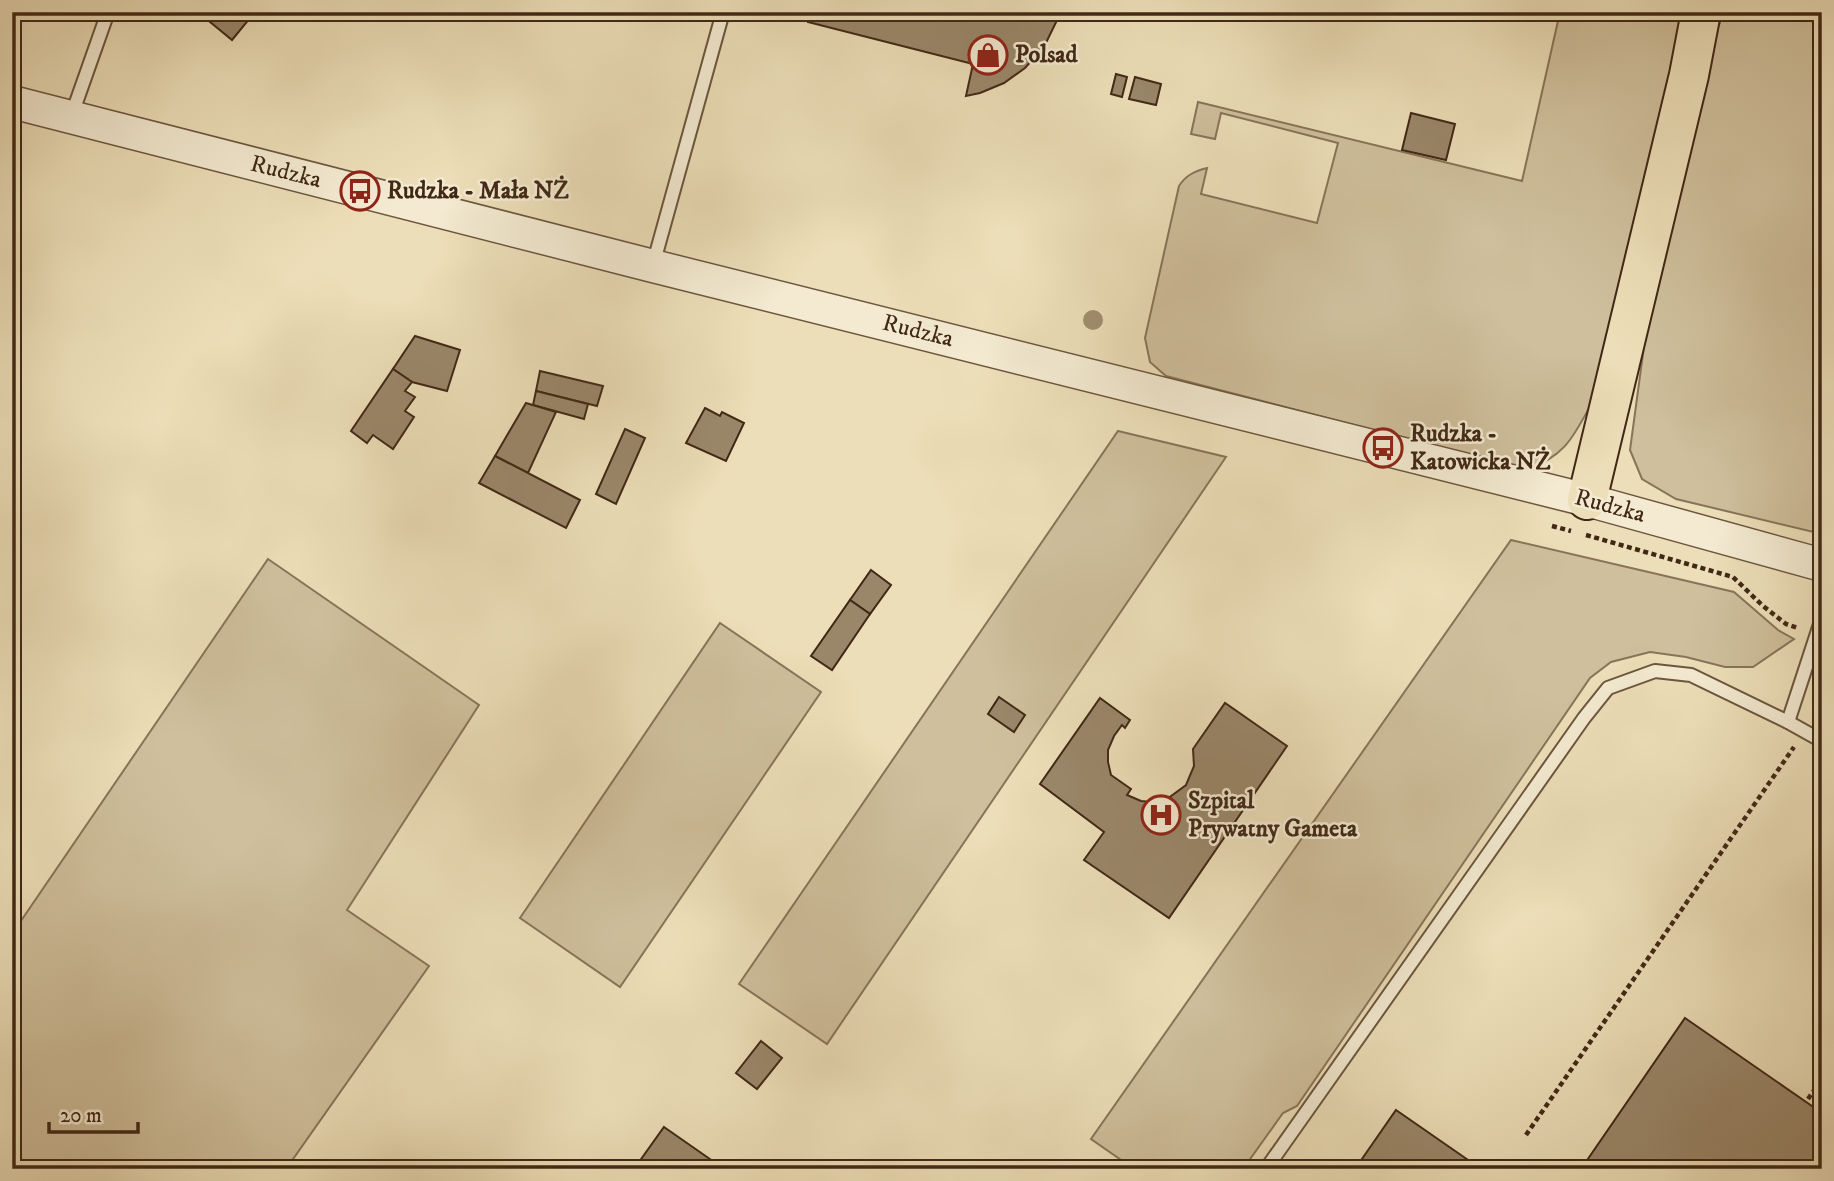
<svg xmlns="http://www.w3.org/2000/svg" width="1834" height="1181" viewBox="0 0 1834 1181" font-family="'IM FELL DW Pica',serif">
<style>
.green{fill:#cfbf9c;stroke:#887459;stroke-width:2}
.building{fill:#9a876a;stroke:#412816;stroke-width:2}
.lines{fill:none;stroke-linecap:round;stroke-linejoin:round}
.service-casing{stroke:#6c563e;stroke-width:16}
.tertiary-casing{stroke:#6c563e;stroke-width:35}
.primary-casing{stroke:#412816;stroke-width:42}
.path{stroke:#412816;stroke-width:4.5;stroke-dasharray:5 3.5;stroke-linecap:butt}
.service{stroke:#f3ead1;stroke-width:12}
.tertiary{stroke:#f3ead1;stroke-width:32}
.primary{stroke:#ecdeb8;stroke-width:38}
.tree{fill:#a18f72}
.labels{text-anchor:middle;dominant-baseline:central;stroke-width:5;stroke-linejoin:round;paint-order:stroke}
.poi-label{font-size:24px;font-weight:bold;fill:#412816;stroke:#f3ead1;text-anchor:start}
.street-label{font-size:24px;fill:#412816;stroke:#f3ead1}
</style>
<rect width="100%" height="100%" fill="#ecdeb8"/>
<filter id="stains"><feTurbulence type="fractalNoise" baseFrequency=".00286" numOctaves="4"/><feColorMatrix values="0 0 0 0 .2 0 0 0 0 .09 0 0 0 0 .02 0 0 0 .5 -.17"/></filter>
<radialGradient id="worn" r=".72"><stop offset=".6" stop-color="#630" stop-opacity="0"/><stop offset="1" stop-color="#630" stop-opacity=".3"/></radialGradient>
<!-- green -->
<g class="green">
<path d="M1560,12h126l-92,387c-20,36 -26,55 -67,71l-361,-94 -16,-14 -5,-24 34,-152c7,-11 16,-15 28,-18l-6,26 116,29 21,-80 -117,-30 -6,26 -24,-5 7,-32 324,79z"/>
<path d="M1727,12h79l16,25v497l-146,-35 -34,-20 -12,-29 17,-126 62,-268 12,-37z"/>
<path d="M1118,431l108,26 -399,587 -88,-60z"/>
<path d="M1511,540l223,52 44,38 16,9 -41,28h-28l-39,-10 -36,-5 -39,10 -21,16 -293,428 -14,7 -40,56h-109l-43,-30z"/>
<path d="M268,559l211,146 -132,205 82,56 -143,203h-274v-235z"/>
<path d="M720,623l101,69 -201,295 -100,-69z"/>
</g>
<!-- building -->
<g class="building">
<path d="M198,12h57l-23,28z"/>
<path d="M810,12h251l-17,35 -19,21 -21,15 -24,10 -14,3 7,-32 -165,-42z"/>
<path d="M1116,74l11,3 -5,20 -11,-3z"/>
<path d="M1135,77l26,7 -5,21 -27,-6z"/>
<path d="M1411,113l44,11 -9,36 -44,-10z"/>
<path d="M415,336l45,14 -13,41 -35,-9 -19,-13z"/>
<path d="M393,369l19,13 -7,9 10,6 -10,14 9,6 -21,32 -20,-14 -6,8 -16,-12z"/>
<path d="M540,371l63,15 -6,20 -61,-15z"/>
<path d="M536,391l52,13 -4,15 -51,-14z"/>
<path d="M526,403l30,9 -28,61 -33,-17z"/>
<path d="M705,408l15,8 2,-4 22,11 -18,38 -40,-18z"/>
<path d="M625,429l20,9 -29,66 -20,-10z"/>
<path d="M495,456l85,44 -14,28 -87,-45z"/>
<path d="M871,570l20,15 -21,29 -20,-14z"/>
<path d="M850,600l20,14 -38,56 -21,-14z"/>
<path d="M999,697l26,18 -11,17 -26,-18z"/>
<path d="M1100,698l30,22 -5,8 -3,-3 -8,11 -6,14v12l3,13 20,14 -4,6 14,6 11,1 15,-3 19,-14 8,-19 -1,-17 32,-46 62,43 -118,172 -85,-58 20,-28 -64,-48z"/>
<path d="M1685,1018l137,95v56h-241z"/>
<path d="M761,1041l21,17 -25,31 -21,-16z"/>
<path d="M1396,1110l85,59h-126z"/>
<path d="M664,1127l53,37 -3,5h-80z"/>
</g>
<g class="lines">
<!-- service casing -->
<g class="service-casing">
<g id="service">
<path d="M71,117l37,-105"/>
<path d="M653,265l70,-253"/>
<path d="M1788,722l34,-104"/>
<path d="M1266,1169l318,-451 24,-30 47,-17 36,4 97,47 34,19"/>
</g>
</g>
<!-- tertiary casing -->
<g class="tertiary-casing">
<path id="tertiary" d="M12,102l641,164 934,234 235,65"/>
</g>
<!-- primary casing -->
<g class="primary-casing">
<path id="primary" d="M1587,500l102,-425 12,-63"/>
</g>
<!-- path -->
<g class="path">
<path d="M1552,526l19,5"/>
<path d="M1586,535l147,42 30,29 23,18 12,4"/>
<path d="M1808,1099l14,-20"/>
<path d="M1526,1135l268,-388"/>
</g>
<!-- service -->
<use href="#service" class="service"/>
<!-- tertiary -->
<use href="#tertiary" class="tertiary"/>
<!-- primary -->
<use href="#primary" class="primary"/>
</g>
<!-- trees -->
<circle class="tree" cx="1093" cy="320" r="10"/>
<!-- icons -->
<defs>
<g id="shop-ring" transform="scale(2.0125)"><circle r="9.5" fill="#f3ead1" stroke="#8f2418" stroke-width="1.5"/><path d="M-5-2.5h2.3a2.7 3.5 0 0 1 5.4 0H5L5.5 6h-11ZM-1.5-2.5h3a1.5 2.3 0 0 0-3 0Z" fill="#8f2418"/></g>
<g id="bus-ring" transform="scale(2.0125)"><circle r="9.5" fill="#f3ead1" stroke="#8f2418" stroke-width="1.5"/><path d="M-5-6H5V4H4V6H2V4H-2V6H-4V4H-5ZM-3.5-4V0h7V-4ZM-3.5 1.2v1.5H-2V1.2ZM2 1.2v1.5H3.5V1.2Z" fill="#8f2418"/></g>
<g id="hospital-ring" transform="scale(2.0125)"><circle r="9.5" fill="#f3ead1" stroke="#8f2418" stroke-width="1.5"/><path d="M-5-5h3v3.5h4V-5h3V5h-3V1.5h-4V5h-3Z" fill="#8f2418"/></g>
</defs>
<g fill-rule="evenodd">
<use href="#shop-ring" x="988" y="55"/>
<use href="#bus-ring" x="360" y="191"/>
<use href="#bus-ring" x="1383" y="448"/>
<use href="#hospital-ring" x="1161" y="815"/>
</g>
<g class="labels">
<!-- poi labels -->
<g class="poi-label">
<text x="1015" y="55">Polsad</text>
<text x="387" y="191">Rudzka - Mała NŻ</text>
<text x="1410" y="434">Rudzka -<tspan x="1410" dy="28">Katowicka NŻ</tspan></text>
<text x="1188" y="801">Szpital<tspan x="1188" dy="28">Prywatny Gameta</tspan></text>
</g>
<!-- street labels -->
<g class="street-label">
<text transform="translate(286 172) rotate(14)">Rudzka</text>
<text transform="translate(918 331) rotate(14)">Rudzka</text>
<text transform="translate(1610 506) rotate(15)">Rudzka</text>
</g>
</g>
<!-- margin -->
<rect width="1834" height="1181" fill="none" stroke="#ecdeb8" stroke-width="42"/>
<rect x="14" y="14" width="1806" height="1153" fill="none" stroke="#412816" stroke-width="3.5"/>
<rect x="21" y="21" width="1792" height="1139" fill="none" stroke="#412816" stroke-width="2"/>
<!-- scale -->
<path d="M49 1122v10h89v-10" fill="none" stroke="#412816" stroke-width="3.5"/>
<text x="60" y="1122" font-size="21" fill="#412816" stroke="#f3ead1" stroke-width="5" paint-order="stroke">20 m</text>
<rect width="100%" height="100%" filter="url(#stains)"/>
<rect width="100%" height="100%" fill="url(#worn)"/>
</svg>
